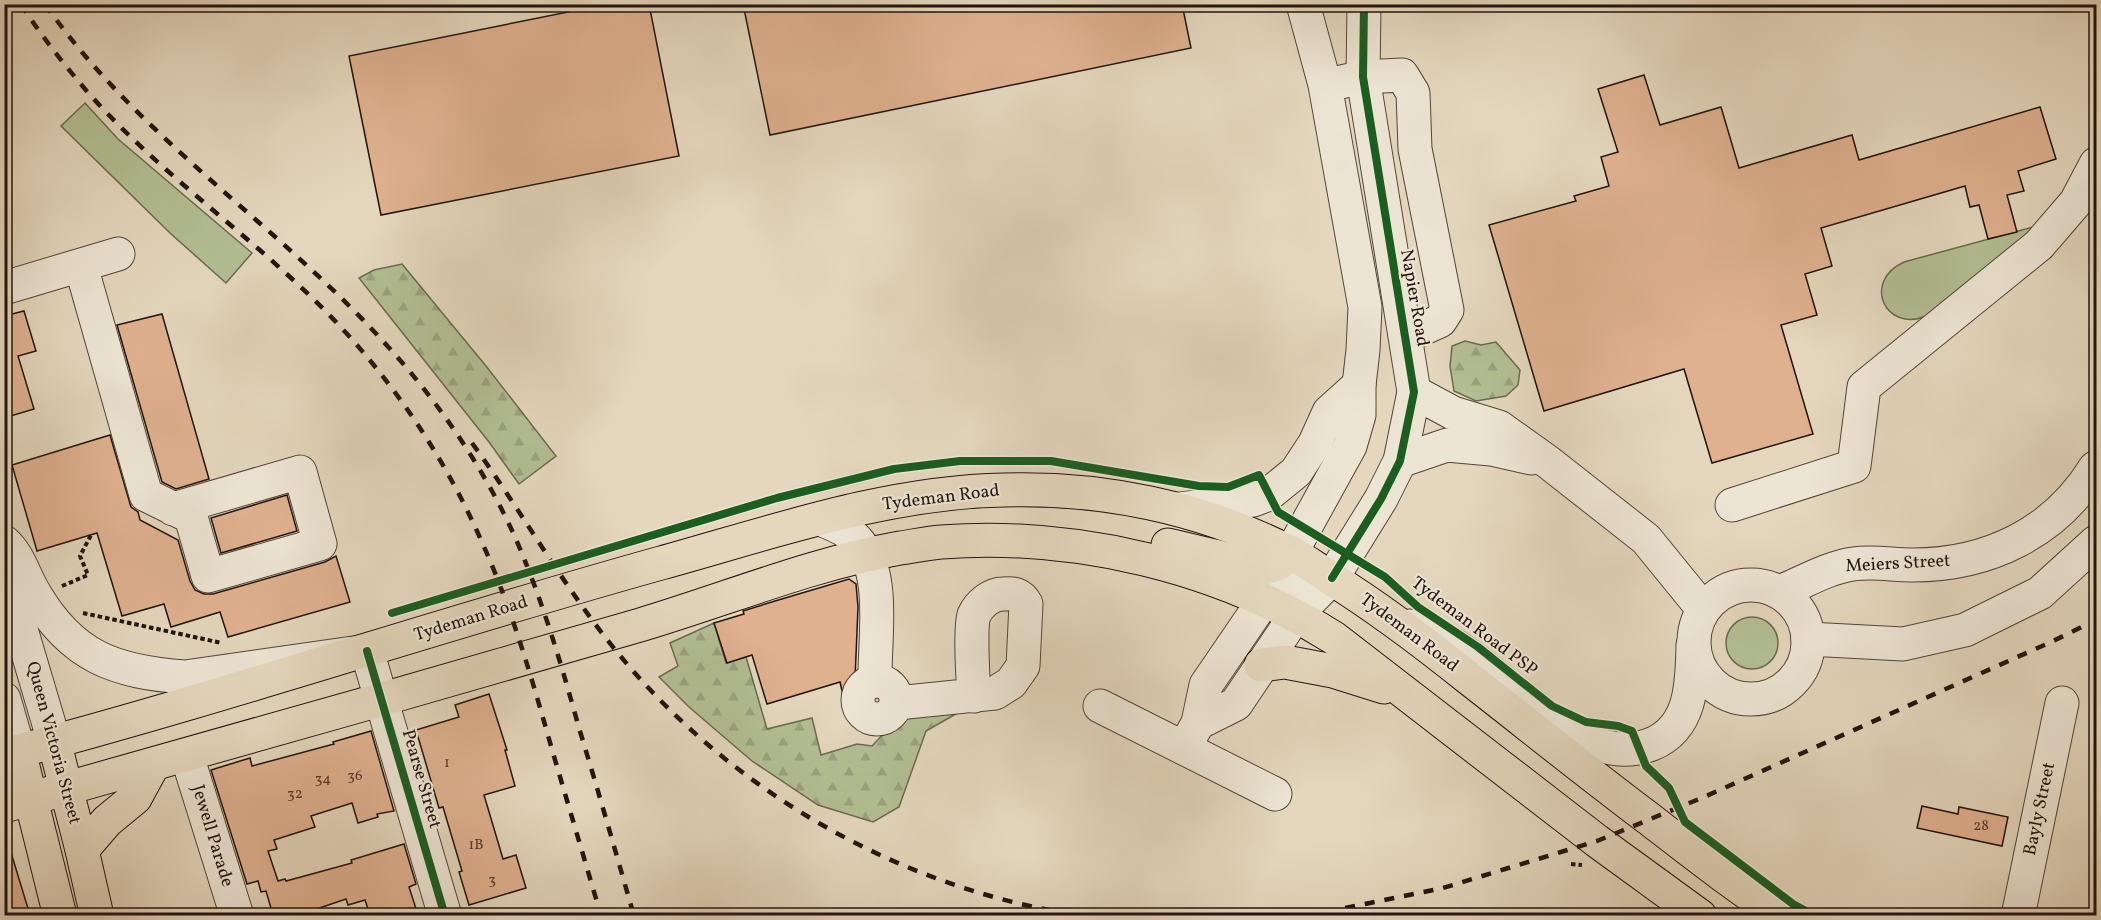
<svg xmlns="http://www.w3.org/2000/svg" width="2101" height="920" viewBox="0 0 2101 920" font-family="Vollkorn,serif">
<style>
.grass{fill:#b2bf93;stroke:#6a6a51;stroke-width:1.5}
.forest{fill:url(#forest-firs);stroke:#6a6a51;stroke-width:1.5}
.building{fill:#dfb18f;stroke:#21140f;stroke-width:1.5}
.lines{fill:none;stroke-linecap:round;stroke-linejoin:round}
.minor-casing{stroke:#52453a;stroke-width:35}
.major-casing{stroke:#21140f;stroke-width:35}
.path{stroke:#21140f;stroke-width:4;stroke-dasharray:4.5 3;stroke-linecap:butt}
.minor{stroke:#ede5d4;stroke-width:33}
.major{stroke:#e4d7bd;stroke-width:33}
.rail{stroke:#21140f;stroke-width:4.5;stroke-dasharray:10 10;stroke-linecap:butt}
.cycleway-casing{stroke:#ede5d4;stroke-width:11}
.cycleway{stroke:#1b5e20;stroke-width:8}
.labels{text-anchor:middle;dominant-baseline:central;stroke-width:4.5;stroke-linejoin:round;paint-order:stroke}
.number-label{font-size:15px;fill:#503b2f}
.street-label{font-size:18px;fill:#21140f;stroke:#ede5d4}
</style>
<defs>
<pattern id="forest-firs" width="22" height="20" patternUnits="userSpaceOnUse" patternTransform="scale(1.5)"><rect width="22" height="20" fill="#b2bf93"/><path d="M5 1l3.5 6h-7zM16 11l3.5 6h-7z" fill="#99a37e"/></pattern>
</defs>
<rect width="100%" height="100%" fill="#e4d7bd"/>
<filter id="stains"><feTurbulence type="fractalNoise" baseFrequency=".00333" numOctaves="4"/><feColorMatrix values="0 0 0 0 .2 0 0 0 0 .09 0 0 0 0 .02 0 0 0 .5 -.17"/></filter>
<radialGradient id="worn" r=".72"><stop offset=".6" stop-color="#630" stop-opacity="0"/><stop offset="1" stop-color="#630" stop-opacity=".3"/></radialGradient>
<!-- grass -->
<g class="grass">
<path d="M85,103l33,36 134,114 -26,30 -56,-50 -109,-107z"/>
<path d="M2033,227h3l-110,89c-40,17 -65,-34 -22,-54z"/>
<circle cx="1752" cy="643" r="26"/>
</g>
<!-- forest -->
<g class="forest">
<path d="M402,264l84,102 70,90 -37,28 -30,-42 -130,-164 15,-8z"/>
<path d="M1465,341l16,4 15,-3 24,28 -2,15 -12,11 -30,5 -22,-10 -4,-25 2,-20z"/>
<path d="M714,623l12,40 20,-6 21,72 45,-11 9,37 36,-11 15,2 40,-42 56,3 -42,24 -27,76 -26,15 -55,-17 -66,-44 -63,-54 -30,-30 19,-11 -8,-23z"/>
</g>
<!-- building -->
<g class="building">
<path d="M608,4h41l30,152 -298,59 -32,-159z"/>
<path d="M743,4h439l9,44 -421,87z"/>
<path d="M1644,75l16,50 61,-18 18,61 113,-33 7,25 181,-53 16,52 -38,12 6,20 -17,4 10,37 -29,7 -9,-34 -9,2 -5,-21 -144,42 11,38 -27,8 12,41 -36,10 32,109 -101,29 -28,-94 -140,42 -55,-186 87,-24 -2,-5 35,-10 -8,-29 17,-5 -20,-63z"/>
<path d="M24,311l12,40 -18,5 16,53 -30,9v-102z"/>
<path d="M162,314l47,165 -33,10 -14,-7 -45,-157z"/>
<path d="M110,435l21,72 7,5 2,8 38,20 12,41 5,9 9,4h9l112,-32 11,-6 14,46 -122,35 -8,-25 -49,15 -7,-23 -42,12 -25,-83 -60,18 -25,-86z"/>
<path d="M287,495l10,36 -76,22 -10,-35z"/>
<path d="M849,579l7,5 2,23 -3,72 -12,16 -3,-13 -73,22 -15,-49 -25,8 -13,-40 30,-9 -1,-3 32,-10z"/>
<path d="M489,694l18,56h-2l10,36 -31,9 19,64 13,-4 10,33 -57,17 -10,-33 3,-1 -19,-64 -4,1 -23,-78 43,-13 -4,-12z"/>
<path d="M371,731l23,80 -17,3 1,3 -20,6 -6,-20 -41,13 4,11 -41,13 3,9 -9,2 10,30 7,-2 1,2 66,-18 -1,-3 53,-16 12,40 -7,3 9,28h-48l-5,-15 -17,5 -2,-6 -47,16h-26l-7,-24 -5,1 -3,-11 -11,3 -36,-114 39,-12 2,8 82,-22 -1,-2z"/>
<path d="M1922,806l36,8 1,-7 49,10 -6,29 -85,-18z"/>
<path d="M9,846l21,69h-26v-68z"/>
</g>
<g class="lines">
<!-- minor casing -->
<g class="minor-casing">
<g id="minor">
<path d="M1341,82l22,-5 39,-2 11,18 2,56 32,161 -7,11 -34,15"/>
<path d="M81,266l65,229 45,22 17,59 112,-32 -20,-72 -127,37"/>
<path d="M4,288l114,-34"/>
<path d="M1414,392l39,21 46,14 49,35 98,77 57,70"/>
<path d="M1400,461l47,-16 44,4 40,9"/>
<path d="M1732,505l122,-39 10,-79 175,-142 37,-43 20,-38"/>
<path d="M1180,509l73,-9 16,-6 27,-22 19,-29 14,-31 30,-27"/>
<path d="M820,519c12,5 27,10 36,20 31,33 18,100 19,142"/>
<path d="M4,542c16,14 20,35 31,52 37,63 80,78 150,83l182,-26 78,265"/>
<path d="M1291,553l59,-107 9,-31v-30l4,-35 2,-43 -40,-222 -22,-81"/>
<path d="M4,572l50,169"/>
<circle cx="1751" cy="642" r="57"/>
<path d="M1780,592c24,-10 47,-24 73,-28 20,-3 40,1 60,1 75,0 142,-32 182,-97"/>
<path d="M1410,626c22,7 43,17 61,31 47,35 116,113 181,87 41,-17 40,-63 41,-99"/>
<path d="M1808,639l95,5 62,-14 75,-37 56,-51"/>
<circle cx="877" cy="700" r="19"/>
<path d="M4,699l15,52"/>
<path d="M897,703l98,-10 16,-10 12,-17 3,-62c-5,-10 -12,-11 -23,-10 -12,0 -24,10 -29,21 -4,12 -1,66 0,81"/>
<path d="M1100,706l175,88"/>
<path d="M1198,723l38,-19 59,-88 37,-38 49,-79 19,-38 14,-69 -51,-315 1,-73"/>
<path d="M1184,748l14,-25 8,-38 58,-85 21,-12 47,-10"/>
<path d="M187,756l50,160"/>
<path d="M2018,916l44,-213"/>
</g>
</g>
<!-- major casing -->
<g class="major-casing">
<g id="major">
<path d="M1168,545l97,23 14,-5 12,-10"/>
<path d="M1261,665l24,-3 48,9 51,16"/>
<path d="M54,741l28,109 15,66"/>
<path d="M19,751l41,165"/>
<path d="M4,755c221,-58 437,-131 657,-192 112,-31 226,-71 343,-73 97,-3 196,17 283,61 15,7 28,17 42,26 50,31 96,66 142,103 59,46 117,93 177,138 44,34 87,68 134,98"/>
<path d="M4,806c213,-59 424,-120 636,-181 87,-26 171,-61 260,-77 14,-2 28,-5 41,-6 135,-10 278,24 393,96l263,203 103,75"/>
<path d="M82,850l25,-29 28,-23 18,-33"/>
</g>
</g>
<!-- path -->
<g class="path">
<path d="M4,471l9,-3"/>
<path d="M651,535c58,-17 116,-35 176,-49 54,-14 104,-25 161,-25"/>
<path d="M62,586l26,-11 -8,-19 11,-21"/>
<path d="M83,613l139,30"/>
<path d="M1571,864l11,1"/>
</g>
<!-- minor -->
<use href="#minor" class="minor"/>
<!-- major -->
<use href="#major" class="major"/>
<!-- rail -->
<g class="rail">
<path d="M21,4c19,30 41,58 64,85 79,91 183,157 263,246 55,61 100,130 133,205 29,64 49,132 68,199 17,59 35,118 52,177"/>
<path d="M45,4c91,131 229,218 336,335 54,58 101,125 134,198 27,62 46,126 64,191 19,62 37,125 55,188"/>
<path d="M472,443c50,69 91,143 145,209 115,141 288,239 468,264"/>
<path d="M1306,916l137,-28 154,-47 107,-44 347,-155 45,-22"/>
</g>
<!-- cycleway casing -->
<g class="cycleway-casing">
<g id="cycleway">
<path d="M1332,578l49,-79 19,-38 14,-69 -51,-315 1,-73"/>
<path d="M392,613l385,-115 117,-29 66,-8h91l148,25 29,1 31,-12 19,37 107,65 33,30 60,40 74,59 34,16 32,4 14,5 14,35 23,22 16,34 108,82 22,12"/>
<path d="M367,651l78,265"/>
</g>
</g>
<!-- cycleway -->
<use href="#cycleway" class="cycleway"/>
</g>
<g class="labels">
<!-- number labels -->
<g class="number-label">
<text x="447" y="763">1</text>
<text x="355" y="776">36</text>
<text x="323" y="779">34</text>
<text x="295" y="794">32</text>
<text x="1981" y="826">28</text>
<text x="476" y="845">1B</text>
<text x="492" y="880">3</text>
</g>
<!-- street labels -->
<g class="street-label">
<text transform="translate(1414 298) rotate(80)">Napier Road</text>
<text transform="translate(941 498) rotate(-7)">Tydeman Road</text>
<text transform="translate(1898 564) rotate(-3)">Meiers Street</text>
<text transform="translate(471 619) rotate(-17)">Tydeman Road</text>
<text transform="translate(1474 627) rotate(37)">Tydeman Road PSP</text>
<text transform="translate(1409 633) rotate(37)">Tydeman Road</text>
<text transform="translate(53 743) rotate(75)">Queen Victoria Street</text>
<text transform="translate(421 779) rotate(74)">Pearse Street</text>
<text transform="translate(2040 809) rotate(-78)">Bayly Street</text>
<text transform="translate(212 836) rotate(73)">Jewell Parade</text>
</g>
</g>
<!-- margin -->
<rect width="2101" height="920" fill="none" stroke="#e4d7bd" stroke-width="24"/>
<rect x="6" y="6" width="2089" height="908" fill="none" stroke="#21140f" stroke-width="3"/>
<rect x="12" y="12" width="2077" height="896" fill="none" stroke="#21140f" stroke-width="1.5"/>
<rect width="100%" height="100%" filter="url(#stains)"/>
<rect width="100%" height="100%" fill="url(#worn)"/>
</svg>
